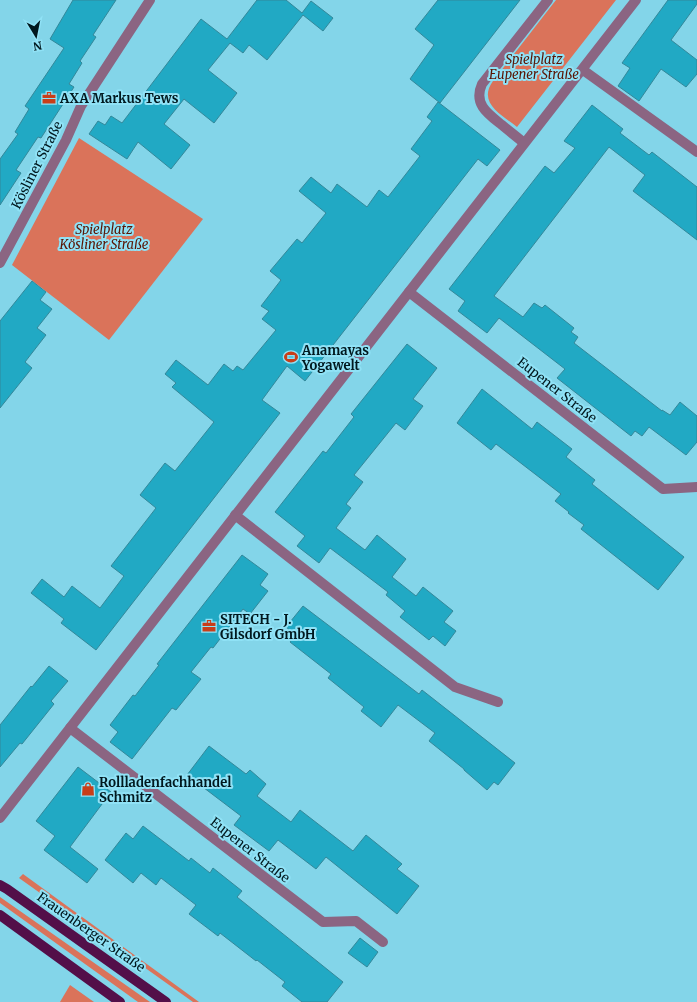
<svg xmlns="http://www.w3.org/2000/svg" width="697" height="1002" viewBox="0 0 697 1002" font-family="Merriweather,serif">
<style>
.green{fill:#da735a}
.building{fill:#21a9c4;stroke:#33889a}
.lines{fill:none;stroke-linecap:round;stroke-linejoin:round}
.minor{stroke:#8b6582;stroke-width:10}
.major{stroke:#530f49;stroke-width:10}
.labels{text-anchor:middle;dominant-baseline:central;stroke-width:4;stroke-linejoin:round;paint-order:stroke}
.park-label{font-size:13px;font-style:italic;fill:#5a1504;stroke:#90e2f6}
.poi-label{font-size:13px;font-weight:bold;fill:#00181e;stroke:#90e2f6;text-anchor:start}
.street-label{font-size:13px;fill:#00181e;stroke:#90e2f6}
</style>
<rect width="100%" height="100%" fill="#83d5e9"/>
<!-- green -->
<g class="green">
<path d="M556,0h60l-99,127c-15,-12 -40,-24 -24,-46z"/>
<path d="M79,138l124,81 -94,121 -97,-75z"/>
<path d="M23,874l176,128h-6l-174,-124z"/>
<path d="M0,897l150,105h-12l-138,-99z"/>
<path d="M70,985l24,17h-34z"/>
</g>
<!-- building -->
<g class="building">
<path d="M73,0h43l-23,35 3,2 -16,24 2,2 -13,21 5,3 -33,51 -3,-1 -22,33 5,3 -21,32v-46l18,-25 -3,-2 14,-23 -4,-3 39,-58 -14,-9z"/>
<path d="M257,0h29l16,13 9,-12 22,17 -10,13 -20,-16 -36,45 -18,-15 -6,8 -13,-10 -22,27 29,23 -23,30 -30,-24 -20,25 26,21 -19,24 -33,-27 -11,17 -38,-25 9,-13 7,4 6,-9 11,7 79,-104 26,20z"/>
<path d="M438,0h82l-80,103 -30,-24 24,-34 -19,-16z"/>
<path d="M668,0h29v4l-26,36 26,20v14l-11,13 -25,-18 -22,32 -21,-15 12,-18 -8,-5z"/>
<path d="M438,102l62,48 -13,16 -9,-7 -173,222 -18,-15 -25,34 18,13 -184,237 -35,-27 3,-4 -33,-26 11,-14 22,18 8,-11 28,22 24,-32 -13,-10 45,-58 -16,-13 25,-32 10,8 39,-49 -42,-35 4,-4 -11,-9 11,-14 32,25 16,-21 9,7 4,-5 6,4 33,-40 -14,-11 7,-8 -8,-5 20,-26 -11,-9 27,-32 5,4 24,-30 -27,-22 12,-14 20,16 6,-9 30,23 12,-17 9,7 32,-41 -9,-7 21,-28 -5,-4z"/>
<path d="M592,105l31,24 -3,4 29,22 3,-3 45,35v53l-64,-49 12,-16 -36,-28 -115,149 29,21 11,-14 8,5 3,-3 29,23 -3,4 7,5 -4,6 88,68v-1l8,5 10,-13 17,14v26l-11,13 -37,-28 -7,9 -7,-5 -4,5 -74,-58 8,-9 -66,-51 -12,15 -29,-22 7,-10 -16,-12 96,-123 9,7 21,-25 -11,-7z"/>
<path d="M32,281l14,11 -6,8 12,9 -15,19 9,7 -21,27 7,6 -32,40v-87z"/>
<path d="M407,344l30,24 -24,31 10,7 -18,24 -9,-7 -42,52 9,7 -17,22 5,4 -15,20 29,22 12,-15 29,24 -14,18 24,19 7,-9 30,24 -9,11 12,9 -11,15 -12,-10 -4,4 -29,-23 5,-6 -19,-16 2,-3 -58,-44 -11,15 -22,-17 8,-10 -30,-24 48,-61 3,2 28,-36 -3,-3z"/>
<path d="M482,389l50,40 5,-7 35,27 -6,8 29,23 -3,4 92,73 -26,33 -77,-61 3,-4 -16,-12 1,-1 -14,-11 6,-7 -65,-50 -5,6 -34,-27z"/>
<path d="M242,555l26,19 -8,11 8,6 -18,23 -7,-5 -30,39 -2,-1 -20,25 10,7 -25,31 -4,-2 -40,51 -22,-17 8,-10 -8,-7 23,-30 2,1 24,-31 -2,-1z"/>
<path d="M303,606l116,88 3,-4 93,73 -17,22 -4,-3 -7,8 -23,-20v-1l-35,-28 6,-8 -37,-28 -17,22 -20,-16 3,-4 -36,-29 3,-4 -41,-32 6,-7 -10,-8z"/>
<path d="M49,666l19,15 -17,20 3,3 -32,40 -2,-1 -20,24v-42l31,-39 1,1z"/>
<path d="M209,746l37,28 4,-4 16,14 -9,12 34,26 9,-12 53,41 13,-16 36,29 -5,5 22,17 -22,28 -71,-57 -10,12 -38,-29 -9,11 -35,-26 7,-9 -54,-41z"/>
<path d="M78,767l33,25 -41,55 28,22 -11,14 -43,-33 11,-14 -19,-15z"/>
<path d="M143,826l46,35 2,-3 19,15 3,-5 29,23 -5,6 106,85 -16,20h-25l-20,-16 3,-4 -28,-22 -1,1 -36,-28 -2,3 -29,-22 7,-9 -35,-27 -5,7 -15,-12 -8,10 -28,-23 21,-27 7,6z"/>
<path d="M360,938l18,14 -11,15 -19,-14z"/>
</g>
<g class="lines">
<!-- minor -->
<g class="minor">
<path d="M583,70l114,82"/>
<path d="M524,143c-7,-6 -15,-12 -22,-18 -14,-11 -29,-21 -20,-41l66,-84"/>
<path d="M0,263l66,-123 15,-34 69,-106"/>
<path d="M409,292l254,197 34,-2"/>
<path d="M235,515l220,172 43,15"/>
<path d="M70,728l253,194 33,-1 27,21"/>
<path d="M0,818l636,-818"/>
</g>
<!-- major -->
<g class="major">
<path d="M0,885l7,4 159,113"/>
<path d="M0,915l120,87"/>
</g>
</g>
<!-- icons -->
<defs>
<g id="office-bare" transform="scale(1.08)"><path d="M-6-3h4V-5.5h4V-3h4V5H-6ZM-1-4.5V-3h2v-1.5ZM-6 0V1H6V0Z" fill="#c83e19" stroke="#90e2f6" stroke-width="2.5" paint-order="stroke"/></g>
<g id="stadium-bare" transform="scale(1.08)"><path d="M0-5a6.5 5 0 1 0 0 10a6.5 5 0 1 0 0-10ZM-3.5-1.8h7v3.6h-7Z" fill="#c83e19" stroke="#90e2f6" stroke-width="2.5" paint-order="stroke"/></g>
<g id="shop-bare" transform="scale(1.08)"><path d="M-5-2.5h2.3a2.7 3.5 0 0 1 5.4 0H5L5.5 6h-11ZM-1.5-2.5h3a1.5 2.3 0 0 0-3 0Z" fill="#c83e19" stroke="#90e2f6" stroke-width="2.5" paint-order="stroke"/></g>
</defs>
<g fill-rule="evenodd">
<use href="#office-bare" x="49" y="98"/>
<use href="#stadium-bare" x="291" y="357"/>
<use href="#office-bare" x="209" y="626"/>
<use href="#shop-bare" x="88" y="789"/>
</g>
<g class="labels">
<!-- park labels -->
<g class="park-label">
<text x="534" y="59">Spielplatz<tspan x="534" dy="15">Eupener Straße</tspan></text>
<text x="104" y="229">Spielplatz<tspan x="104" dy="15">Kösliner Straße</tspan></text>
</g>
<!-- poi labels -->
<g class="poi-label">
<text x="60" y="98">AXA Markus Tews</text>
<text x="302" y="350">Anamayas<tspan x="302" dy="15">Yogawelt</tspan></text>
<text x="220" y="619">SITECH - J.<tspan x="220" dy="15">Gilsdorf GmbH</tspan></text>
<text x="99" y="782">Rollladenfachhandel<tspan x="99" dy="15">Schmitz</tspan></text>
</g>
<!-- street labels -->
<g class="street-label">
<text transform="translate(37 165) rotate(-63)">Kösliner Straße</text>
<text transform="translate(557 390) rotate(38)">Eupener Straße</text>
<text transform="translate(250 850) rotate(38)">Eupener Straße</text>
<text transform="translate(91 932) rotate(35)">Frauenberger Straße</text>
</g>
</g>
<!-- north arrow -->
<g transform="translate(36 36) rotate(170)" stroke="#90e2f6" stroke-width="3" paint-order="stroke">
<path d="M0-3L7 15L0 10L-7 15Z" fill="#00181e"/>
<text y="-6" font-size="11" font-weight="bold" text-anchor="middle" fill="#00181e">N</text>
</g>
</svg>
